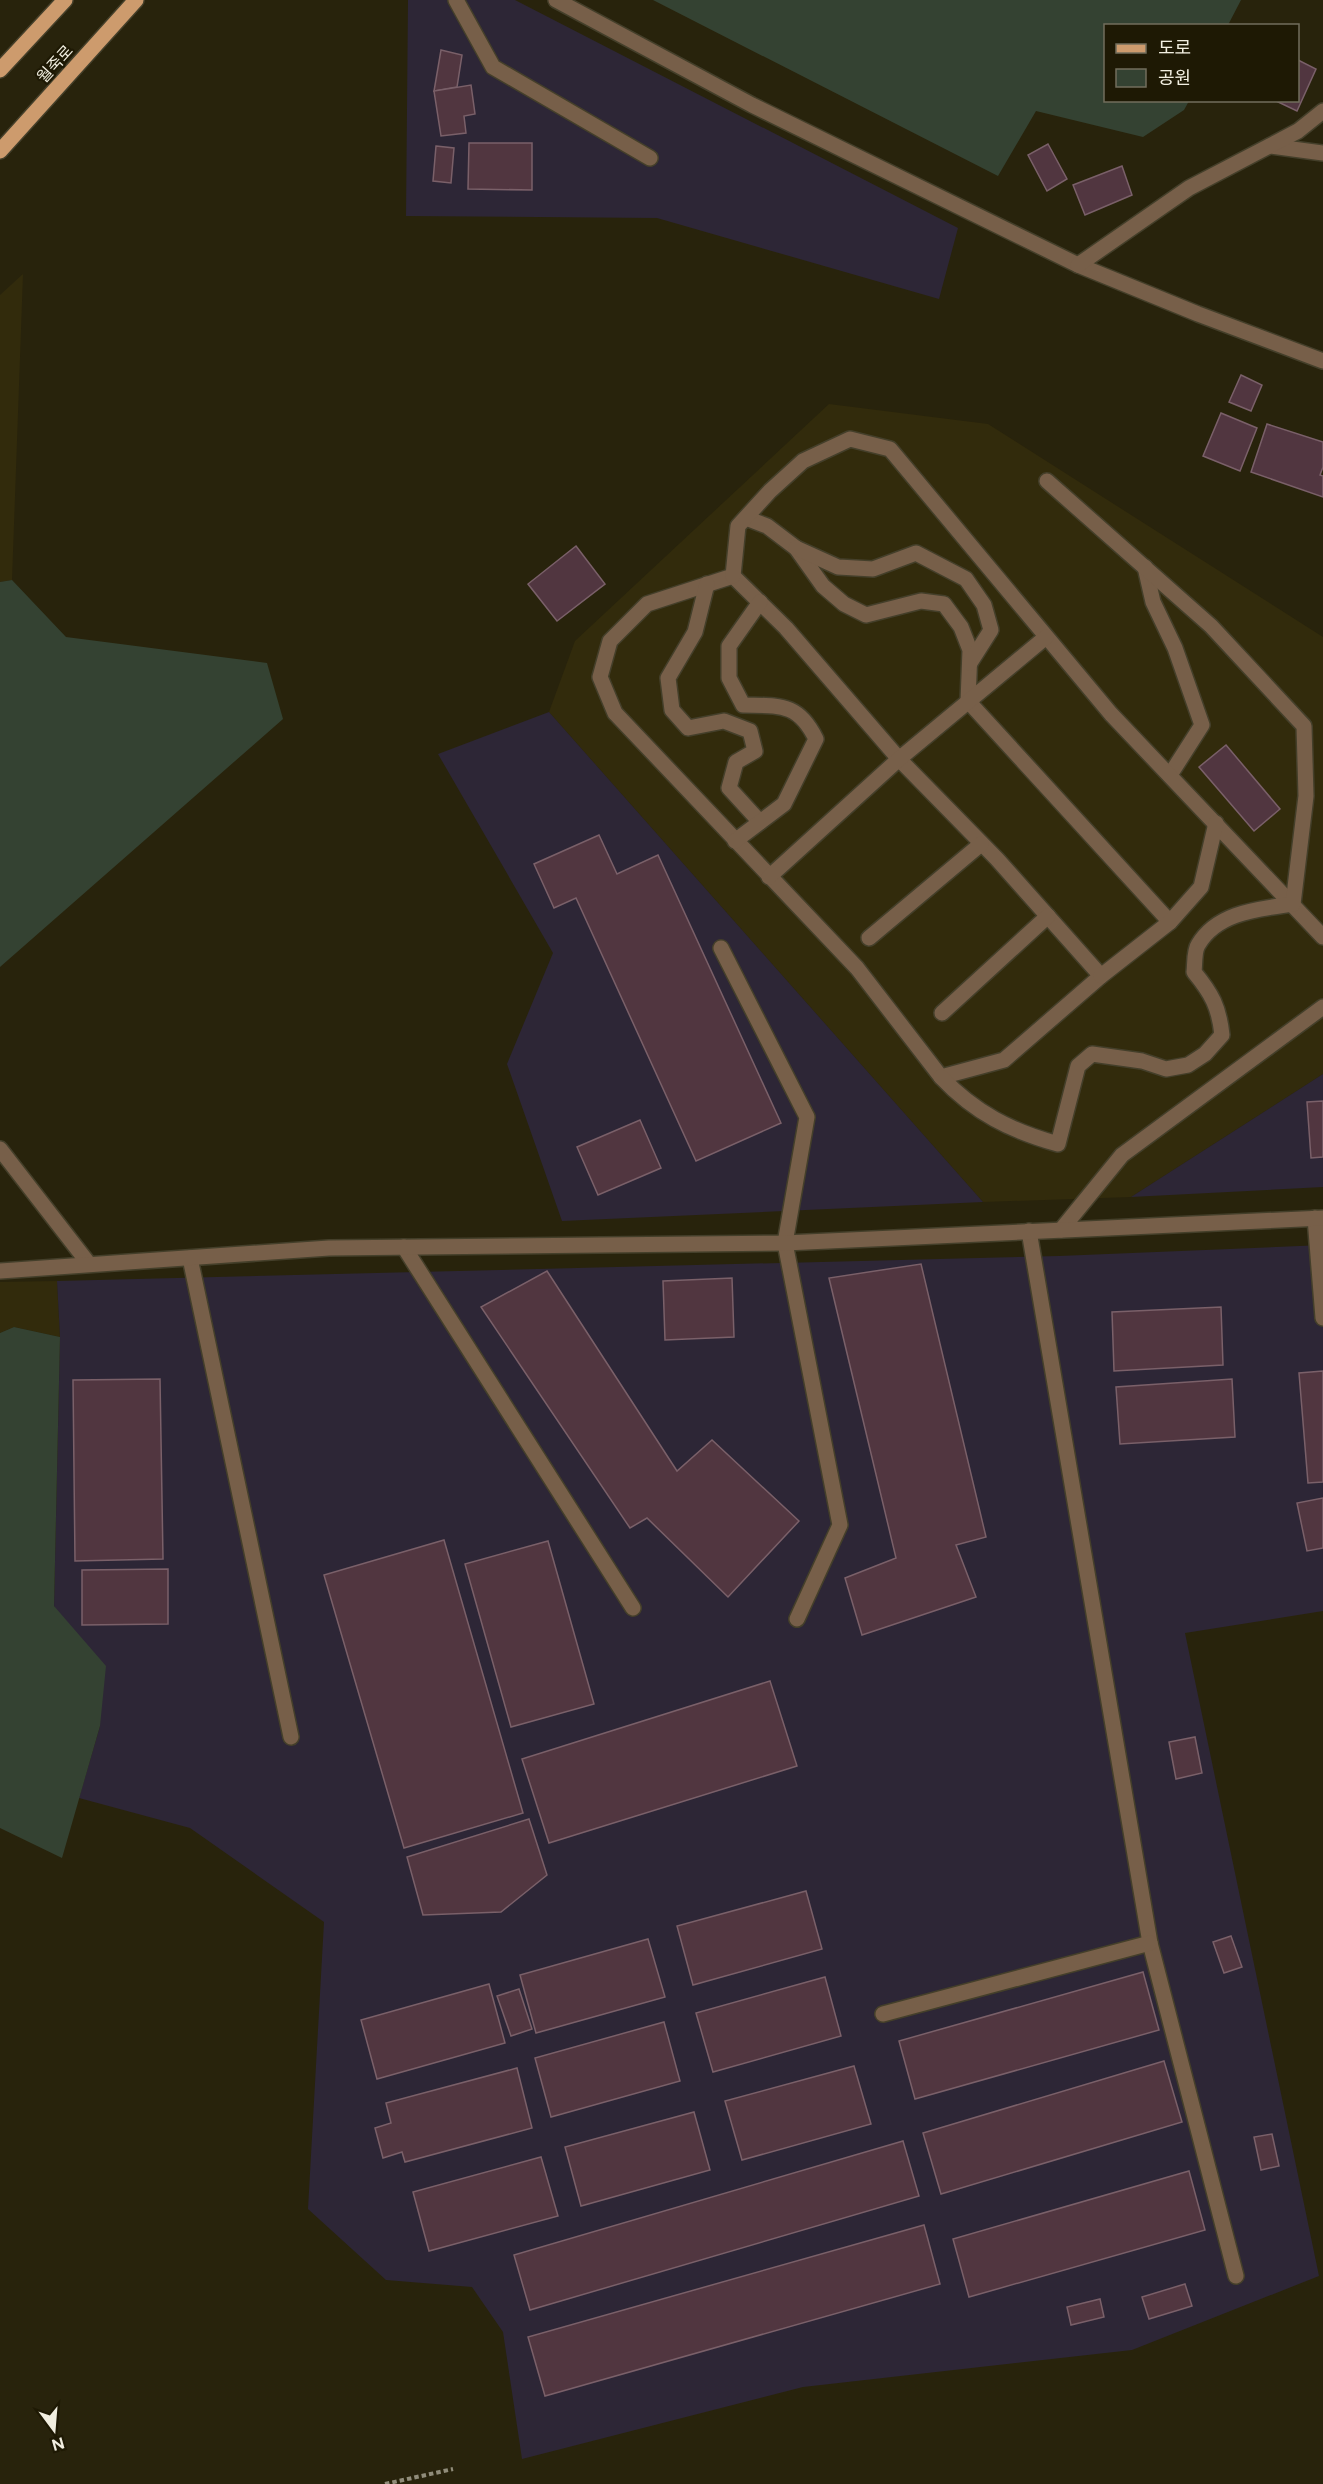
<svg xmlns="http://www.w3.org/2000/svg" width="1323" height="2484" viewBox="0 0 1323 2484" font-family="Figtree,'Noto Sans KR',sans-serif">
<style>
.built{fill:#322b0c}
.industrial{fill:#2d2636}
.green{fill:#344232}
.building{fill:#513640;stroke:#7a6069;stroke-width:1.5}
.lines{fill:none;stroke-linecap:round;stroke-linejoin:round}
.minor-casing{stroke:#443f2a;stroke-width:18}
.major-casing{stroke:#443f2a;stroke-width:18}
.path{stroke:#908c7a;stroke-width:4;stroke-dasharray:4.5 3;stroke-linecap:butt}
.minor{stroke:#775f49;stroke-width:15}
.major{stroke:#cd9b6d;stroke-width:15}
.labels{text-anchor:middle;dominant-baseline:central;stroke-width:4.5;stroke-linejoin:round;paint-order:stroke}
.street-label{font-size:16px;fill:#f1eee0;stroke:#1e1904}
</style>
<rect width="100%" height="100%" fill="#28230c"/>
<!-- built -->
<g class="built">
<path d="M23,274l-11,306 -12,2v-287z"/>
<path d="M829,404l159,20 335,213v437l-192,123 -148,5 -434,-490 26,-71z"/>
<path d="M57,1281l3,56 -46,-10 -14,6v-51z"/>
</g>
<!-- industrial -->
<g class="industrial">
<path d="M408,0h107l443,228 -19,71 -282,-81 -251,-2z"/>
<path d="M549,712l434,490 -421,19 -55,-157 46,-111 -115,-199z"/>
<path d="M1323,1074v113l-192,10z"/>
<path d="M1323,1245v366l-138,22 134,643 -187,74 -329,37 -281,72 -19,-127 -31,-45 -86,-7 -78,-71 16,-287 -134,-94 -111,-30 21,-72 -46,-120 6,-269 -3,-56 1002,-25z"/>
</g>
<!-- green -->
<g class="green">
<path d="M653,0h588l-13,25 -122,1v74l83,1 -5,9 -41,27 -107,-26 -38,65z"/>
<path d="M12,580l54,57 201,26 16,56 -283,248v-385z"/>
<path d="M14,1327l46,10 -6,269 52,60 -6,60 -38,132 -62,-30v-495z"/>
</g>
<!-- building -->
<g class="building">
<path d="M441,50l21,5 -5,32 -23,4z"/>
<path d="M1298,60l18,9 -19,42 -23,-11h24z"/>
<path d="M471,85l4,29 -11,2 2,17 -25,3 -7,-45z"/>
<path d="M469,143h63v47l-64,-1z"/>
<path d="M1048,144l19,35 -20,12 -19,-36z"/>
<path d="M436,146l18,2 -3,35 -18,-2z"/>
<path d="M1122,166l10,29 -47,20 -12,-30z"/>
<path d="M1241,375l21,10 -11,26 -22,-9z"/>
<path d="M1221,413l36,15 -17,43 -37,-15z"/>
<path d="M1267,424l56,18v25l-3,8 3,1v21l-72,-25z"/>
<path d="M576,546l29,38 -48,37 -29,-37z"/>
<path d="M1226,745l54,64 -26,22 -55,-64z"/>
<path d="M599,835l18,39 41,-19 123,268 -85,38 -120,-263 -22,10 -20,-44z"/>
<path d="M1323,1101v56l-12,1 -4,-56z"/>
<path d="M640,1120l21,48 -63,27 -21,-48z"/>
<path d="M921,1264l65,273 -30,8 20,52 -114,38 -17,-57 51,-20 -67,-280z"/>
<path d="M547,1271l130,200 35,-31 87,81 -71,76 -81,-79 -17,10 -149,-221z"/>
<path d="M732,1278l2,59 -69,3 -2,-59z"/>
<path d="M1221,1307l2,58 -109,6 -2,-59z"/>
<path d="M1323,1371v111l-15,1 -9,-110z"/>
<path d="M160,1379l3,180 -88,2 -2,-181z"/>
<path d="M1232,1379l3,58 -115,7 -4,-57z"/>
<path d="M1323,1498v50l-16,3 -10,-48z"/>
<path d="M444,1540l79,273 -119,35 -80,-273z"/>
<path d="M548,1541l46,163 -83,23 -46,-163z"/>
<path d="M168,1569v55l-86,1v-55z"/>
<path d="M770,1681l27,85 -248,77 -27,-84z"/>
<path d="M1195,1737l7,36 -26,6 -7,-37z"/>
<path d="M529,1819l18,56 -46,37 -78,3 -16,-58z"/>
<path d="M806,1891l16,58 -129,36 -16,-59z"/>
<path d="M1231,1936l11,31 -18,6 -11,-31z"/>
<path d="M648,1939l17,58 -129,36 -16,-58z"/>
<path d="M1143,1972l16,58 -244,69 -16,-58z"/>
<path d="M825,1977l16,59 -128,36 -17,-59z"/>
<path d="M489,1984l16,59 -128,36 -16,-59z"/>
<path d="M519,1989l13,40 -21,7 -14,-40z"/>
<path d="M664,2022l16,59 -129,36 -16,-59z"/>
<path d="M1164,2061l18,61 -241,72 -18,-61z"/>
<path d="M854,2066l17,58 -129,36 -17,-59z"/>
<path d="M517,2068l15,60 -127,34 -3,-10 -19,6 -8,-30 16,-5 -5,-20z"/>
<path d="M694,2112l16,58 -129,36 -16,-59z"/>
<path d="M1272,2134l7,32 -18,4 -7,-33z"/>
<path d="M903,2141l16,55 -389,114 -16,-55z"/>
<path d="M541,2157l17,59 -129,35 -16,-59z"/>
<path d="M1189,2171l16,59 -236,67 -16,-58z"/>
<path d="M924,2225l16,59 -395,112 -17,-59z"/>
<path d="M1185,2284l7,22 -43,13 -7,-22z"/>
<path d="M1100,2299l4,18 -33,8 -4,-18z"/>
</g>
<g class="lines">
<!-- minor casing -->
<g class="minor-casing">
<g id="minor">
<path d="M456,0l37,67 157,91"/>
<path d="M556,0l196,105 326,160 120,49 125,47"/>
<path d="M1270,146l53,7"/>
<path d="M1078,265l111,-77 109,-57 25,-20"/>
<path d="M746,518l21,8 29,22 27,38 21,18 22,11 55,-14 23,3 17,23 9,23 -2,51 202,221"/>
<path d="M796,548l42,19 35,2 43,-16 50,26 18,26 7,25 -21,33"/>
<path d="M1145,567l8,35 22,46 27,77 -32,50"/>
<path d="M733,576l53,52 113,131 98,100 104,117 -97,84 -63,17 -84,-109 -242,-255 -15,-36 10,-36 37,-37z"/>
<path d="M733,576l5,-50 32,-35 33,-30 47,-22 40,10 221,265 212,223"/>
<path d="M707,584l-12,48 -27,46 4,32 16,18 36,-7 26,10 5,20 -19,11 -7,26 31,34"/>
<path d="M735,841l49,-37 32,-65c-18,-37 -37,-33 -73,-34l-14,-27v-32l31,-44"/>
<path d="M769,877l130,-118 147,-122"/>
<path d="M869,938l112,-94"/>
<path d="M721,948l86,169 -22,126 55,282 -43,94"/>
<path d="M1101,976l69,-54 31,-35 15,-64"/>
<path d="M942,1013l106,-97"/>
<path d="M941,1077c34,36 70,54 117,67l20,-78 14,-12 50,7 24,8 22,-4 17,-11 17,-19c-3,-28 -10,-41 -28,-63 1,-7 0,-21 4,-27 19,-33 61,-36 95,-41l13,-108 -2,-70 -93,-100 -164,-145"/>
<path d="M0,1149l89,115"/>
<path d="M1315,1218l8,100"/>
<path d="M1061,1230l61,-75 201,-148"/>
<path d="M1029,1231l121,712 86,333"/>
<path d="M404,1247l229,361"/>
<path d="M190,1258l101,479"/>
<path d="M0,1271l329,-23 456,-5 538,-25"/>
<path d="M883,2014l267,-71"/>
</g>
</g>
<!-- major casing -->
<g class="major-casing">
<g id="major">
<path d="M0,70l65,-70"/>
<path d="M0,151l136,-151"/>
</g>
</g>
<!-- path -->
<path class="path" d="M385,2484l68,-15"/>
<!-- minor -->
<use href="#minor" class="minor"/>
<!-- major -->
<use href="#major" class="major"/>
</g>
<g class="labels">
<!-- street labels -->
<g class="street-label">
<text transform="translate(55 64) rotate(-48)">월죽로</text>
</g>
</g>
<!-- legend -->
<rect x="1104" y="24" width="195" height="78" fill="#1e1904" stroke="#726e5c" stroke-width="1.5"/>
<rect x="1116" y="44" width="30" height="9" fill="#cd9b6d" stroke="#726e5c" stroke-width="1.5"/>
<text x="1158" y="54" font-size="18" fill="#f1eee0">도로</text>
<rect x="1116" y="69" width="30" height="18" fill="#344232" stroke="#726e5c" stroke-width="1.5"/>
<text x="1158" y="84" font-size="18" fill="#f1eee0">공원</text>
<!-- north arrow -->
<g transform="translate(54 2430) rotate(164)" stroke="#1e1904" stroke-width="4.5" paint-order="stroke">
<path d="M0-4.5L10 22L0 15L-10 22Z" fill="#f1eee0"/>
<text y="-9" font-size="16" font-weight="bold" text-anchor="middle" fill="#f1eee0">N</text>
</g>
</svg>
